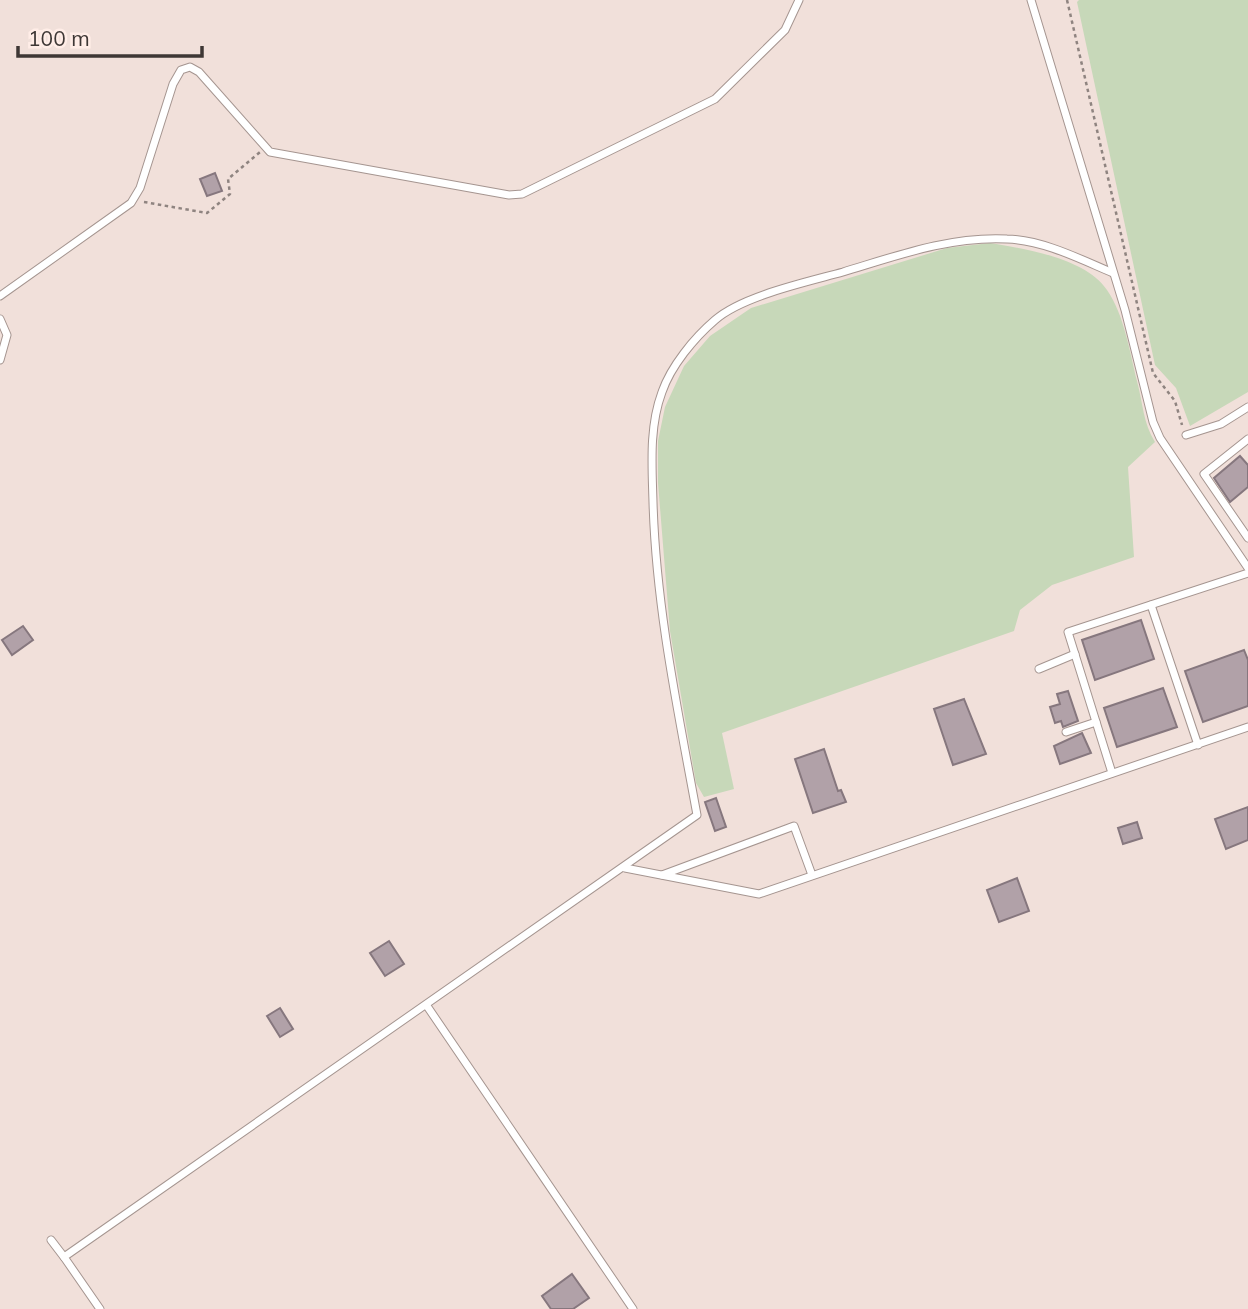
<svg xmlns="http://www.w3.org/2000/svg" width="1248" height="1309" viewBox="0 0 1248 1309" font-family="Mulish,sans-serif">
<style>
.green{fill:#c7d8b9}
.building{fill:#b1a1a8;stroke:#86777e;stroke-width:2}
.lines{fill:none;stroke-linecap:round;stroke-linejoin:round}
.service-casing{stroke:#a59590;stroke-width:9}
.path{stroke:#8f8480;stroke-width:2.5;stroke-dasharray:3.5 3.5;stroke-linecap:butt}
.service{stroke:#fff;stroke-width:7}
</style>
<rect width="100%" height="100%" fill="#f1e0da"/>
<!-- green -->
<g class="green">
<path d="M1079,0h169v392l-58,34 -14,-38 -21,-23 -78,-363z"/>
<path d="M990,243c35,6 96,15 117,47 17,24 23,63 30,91 6,22 6,42 18,61l-27,25 6,90 -82,28 -32,25 -6,21 -292,102 12,56 -30,8 -8,-14 -26,-152 -12,-148v-42l7,-34 19,-41 26,-30 41,-28 196,-60z"/>
</g>
<!-- building -->
<g class="building">
<path d="M215,173l7,18 -15,5 -7,-17z"/>
<path d="M1240,456l8,9v22l-18,15 -16,-24z"/>
<path d="M1141,620l13,39 -59,21 -13,-40z"/>
<path d="M23,626l10,14 -21,15 -10,-15z"/>
<path d="M1244,650l4,10v46l-45,16 -18,-51z"/>
<path d="M1163,688l14,39 -60,20 -13,-39z"/>
<path d="M1068,691l10,30 -15,6 -2,-6 -6,2 -5,-16 10,-3 -3,-10z"/>
<path d="M964,699l22,55 -33,11 -19,-56z"/>
<path d="M1082,733l9,20 -31,11 -6,-18z"/>
<path d="M824,749l14,42 3,-1 5,12 -33,11 -18,-54z"/>
<path d="M716,798l10,29 -11,4 -10,-29z"/>
<path d="M1248,807v33l-22,9 -11,-30z"/>
<path d="M1137,822l5,16 -19,6 -5,-16z"/>
<path d="M1017,878l12,33 -30,11 -12,-32z"/>
<path d="M389,941l15,23 -19,12 -15,-23z"/>
<path d="M280,1008l13,21 -13,8 -13,-21z"/>
<path d="M572,1274l17,24 -16,11h-22l-9,-13z"/>
</g>
<g class="lines">
<!-- service casing -->
<g class="service-casing">
<g id="service">
<path d="M1031,0l94,310 28,112 7,16 88,130"/>
<path d="M0,296l131,-93 9,-15 33,-104 8,-14 9,-3 9,5 71,80 239,43 13,-1 193,-95 70,-69 14,-30"/>
<path d="M0,319l7,16 -7,25"/>
<path d="M1186,435l35,-11 27,-17"/>
<path d="M1248,439l-44,35 44,64"/>
<path d="M1151,605l47,140"/>
<path d="M1039,669l36,-15"/>
<path d="M1066,732l30,-10"/>
<path d="M1112,773l-44,-141 180,-59"/>
<path d="M625,868l134,26 489,-167"/>
<path d="M662,875l132,-49 18,49"/>
<path d="M427,1006l206,303"/>
<path d="M51,1240l13,17"/>
<path d="M100,1309l-36,-52 633,-442c-19,-104 -41,-207 -44,-313 -1,-37 -4,-75 9,-110 9,-26 32,-54 53,-72 27,-24 92,-38 128,-48 53,-16 107,-36 164,-33 36,1 73,20 106,34"/>
</g>
</g>
<!-- path -->
<g class="path">
<path d="M1067,0l86,373 22,28 7,24"/>
<path d="M144,202l63,11 23,-19 -2,-15 32,-27"/>
</g>
<!-- service -->
<use href="#service" class="service"/>
</g>
<!-- scale -->
<path d="M18 46v10h184v-10" fill="none" stroke="#3e3735" stroke-width="3.5"/>
<text x="28" y="46" font-size="21" fill="#3e3735" stroke="#ffede7" stroke-width="5" paint-order="stroke">100 m</text>
</svg>
